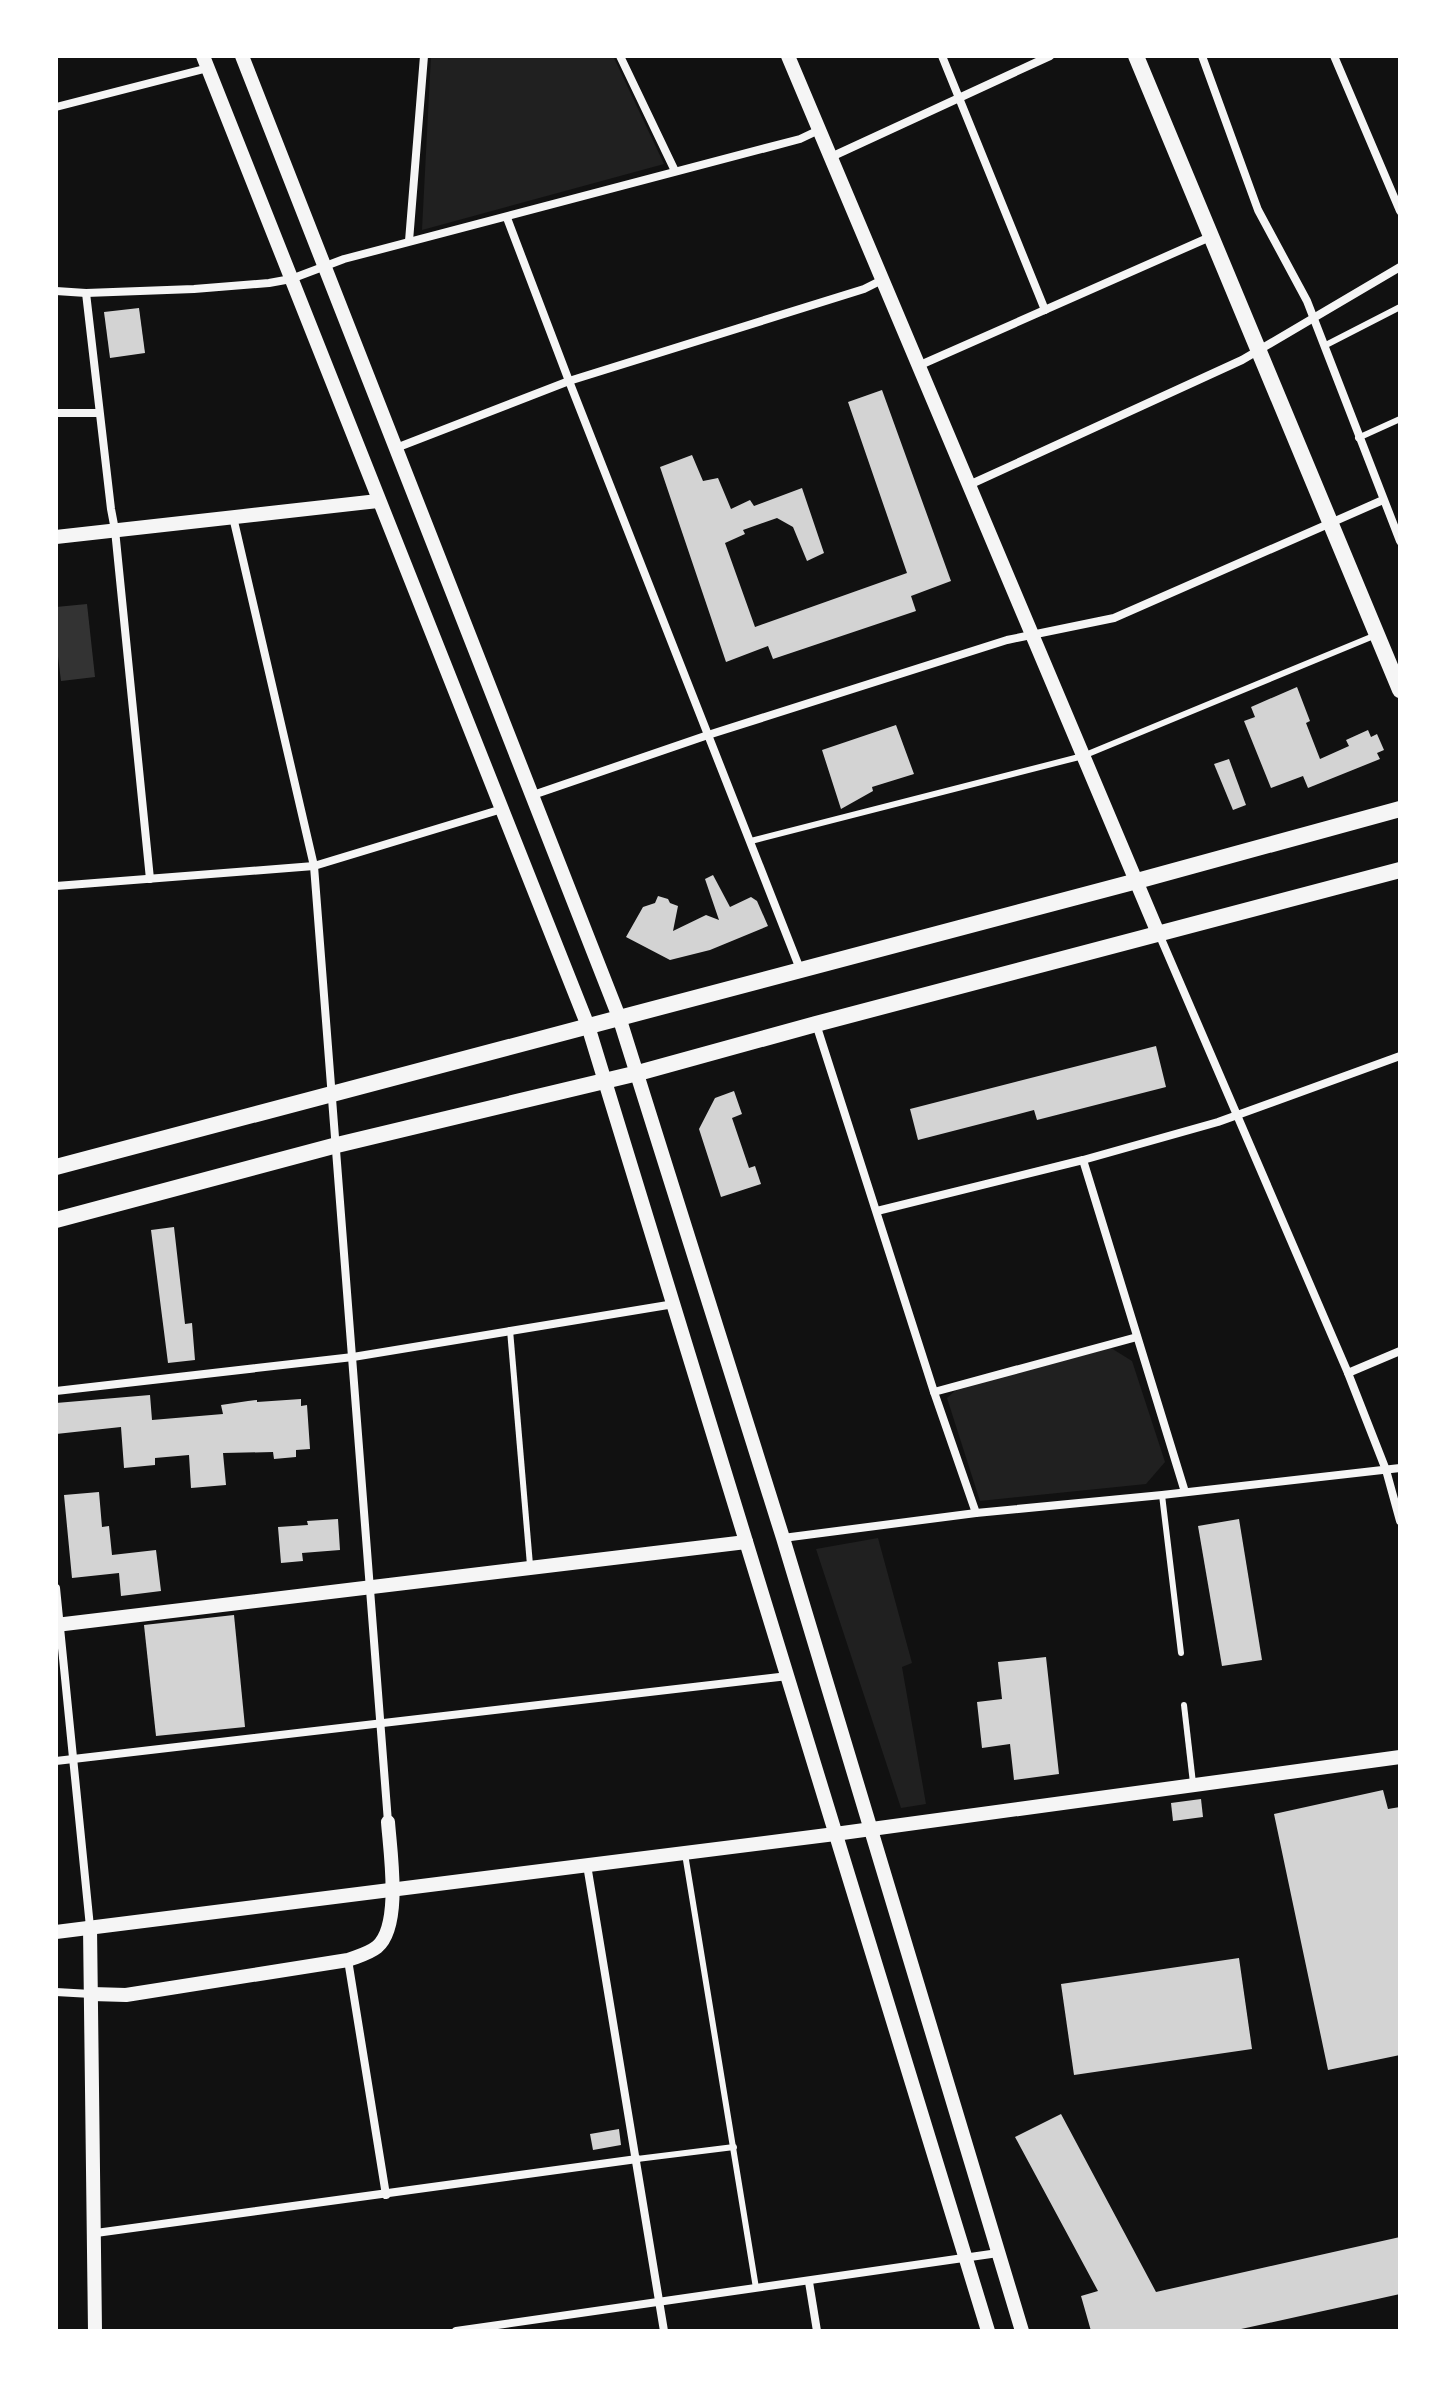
<svg xmlns="http://www.w3.org/2000/svg" width="1456" height="2387" viewBox="0 0 1456 2387" font-family="Quicksand,sans-serif">
<style>
.green{fill:#202020}
.water{fill:#333}
.building{fill:#d3d3d3}
.lines{fill:none;stroke-linecap:round;stroke-linejoin:round}
.service{stroke:#f5f5f5;stroke-width:6}
.minor{stroke:#f5f5f5;stroke-width:8}
.tertiary{stroke:#f5f5f5;stroke-width:14}
.secondary{stroke:#f5f5f5;stroke-width:16}
</style>
<rect width="100%" height="100%" fill="#111"/>
<!-- green -->
<g class="green">
<path d="M431,56h182l51,108 -242,66z"/>
<path d="M1111,1348l21,13 33,101 -19,22 -166,17 -33,-103 10,-9z"/>
<path d="M878,1538l34,125 -10,4 24,137 -25,4 -85,-259z"/>
</g>
<!-- water -->
<path class="water" d="M87,604l8,73 -34,4 -5,-41v-33z"/>
<!-- building -->
<g class="building">
<path d="M139,308l6,45 -35,5 -6,-46z"/>
<path d="M882,390l69,191 -40,15 5,15 -143,48 -5,-13 -42,16 -66,-195 32,-12 11,26 15,-3 13,31 19,-9 4,6 48,-18 22,65 -17,8 -14,-34 -16,-9 -34,12 2,4 -20,9 30,84 152,-54 -59,-171z"/>
<path d="M1297,687l13,34 -4,2 14,36 29,-13 -3,-6 22,-10 3,7 6,-3 7,16 -7,3 3,6 -72,29 -5,-12 -32,12 -27,-67 11,-4 -4,-10z"/>
<path d="M896,725l18,49 -42,13 1,4 -32,18 -19,-59z"/>
<path d="M1229,759l17,46 -13,5 -19,-46z"/>
<path d="M713,875l17,32 21,-10 6,4 11,25 -58,24 -40,10 -44,-23 17,-30 12,-4 3,-7 10,3 2,4 8,3 -5,25 33,-16 13,5 -14,-41z"/>
<path d="M1156,1046l10,41 -129,33 -3,-10 -116,30 -8,-31z"/>
<path d="M734,1091l8,23 -10,4 17,50 6,-2 6,18 -40,13 -22,-68 16,-31z"/>
<path d="M174,1227l11,97 7,-1 3,37 -27,3 -17,-133z"/>
<path d="M150,1395l2,25 71,-6 -2,-9 27,-4 9,-1v2l44,-3v7l6,-1 3,44 -14,1v7l-22,2 -1,-7 -50,1 3,32 -35,3 -2,-33 -34,3v7l-31,3 -3,-41 -65,7v-31z"/>
<path d="M99,1492l3,35 7,-1 3,29 44,-5 5,41 -40,5 -2,-23 -47,5 -8,-83z"/>
<path d="M338,1519l2,31 -38,3 1,8 -22,2 -3,-36 30,-2 -1,-4z"/>
<path d="M1239,1519l23,141 -40,6 -24,-140z"/>
<path d="M234,1615l11,112 -89,9 -12,-111z"/>
<path d="M1046,1657l13,117 -45,6 -4,-36 -28,4 -5,-46 25,-3 -4,-37z"/>
<path d="M1383,1790l5,19 12,-2v248l-72,15 -54,-256z"/>
<path d="M1201,1799l2,18 -30,4 -2,-18z"/>
<path d="M1239,1958l13,91 -178,26 -13,-91z"/>
<path d="M1061,2114l95,178 244,-55v57l-168,37h-141l-10,-35 17,-5 -83,-154z"/>
<path d="M619,2129l2,16 -28,5 -3,-16z"/>
</g>
<g class="lines">
<!-- service -->
<g class="service">
<path d="M1324,346l76,-39"/>
<path d="M1358,438l42,-19"/>
<path d="M751,841l332,-85 293,-121"/>
<path d="M510,1330l20,235"/>
<path d="M1162,1495l19,158"/>
<path d="M1184,1705l9,78"/>
<path d="M685,1854l71,434"/>
<path d="M637,2159l97,-12"/>
</g>
<!-- minor -->
<g class="minor">
<path d="M620,56l55,115"/>
<path d="M942,56l103,254"/>
<path d="M1202,56l56,154 49,91 93,240"/>
<path d="M1334,56l66,155"/>
<path d="M56,107l152,-39"/>
<path d="M831,157l219,-101"/>
<path d="M507,218l62,163 231,588"/>
<path d="M409,241l15,-185"/>
<path d="M56,291l30,2 108,-4 75,-6 22,-4 53,-20 456,-120 19,-9"/>
<path d="M86,293l25,216 4,21 35,349"/>
<path d="M918,366l292,-129"/>
<path d="M56,413h43"/>
<path d="M396,448l173,-67 295,-92 18,-9"/>
<path d="M969,485l273,-125 158,-93"/>
<path d="M233,517l81,349 74,956"/>
<path d="M533,795l175,-60 299,-95 107,-22 269,-118"/>
<path d="M56,886l258,-20 188,-57"/>
<path d="M1159,934l189,439 38,97 14,51"/>
<path d="M816,1024l118,368 42,121"/>
<path d="M1083,1160l102,332"/>
<path d="M877,1211l206,-51 135,-38 182,-66"/>
<path d="M1348,1373l52,-22"/>
<path d="M56,1391l297,-34 321,-53"/>
<path d="M934,1392l203,-55"/>
<path d="M783,1538l193,-25 186,-18 238,-27"/>
<path d="M56,1588l34,339"/>
<path d="M56,1761l732,-85"/>
<path d="M587,1865l77,466"/>
<path d="M348,1960l38,235"/>
<path d="M56,1992l35,2"/>
<path d="M96,2233l541,-74"/>
<path d="M809,2282l8,49"/>
<path d="M456,2331l542,-78"/>
</g>
<!-- tertiary -->
<g class="tertiary">
<path d="M203,56l385,970 400,1305"/>
<path d="M242,56l377,961 164,521 239,793"/>
<path d="M788,56l370,877"/>
<path d="M56,537l322,-36"/>
<path d="M56,1625l690,-83"/>
<path d="M90,1927l5,404"/>
<path d="M56,1932l779,-98 565,-77"/>
<path d="M92,1994l34,1 222,-35c10,-4 20,-6 29,-13 25,-21 13,-96 11,-125"/>
</g>
<!-- secondary -->
<g class="secondary">
<path d="M1136,56l264,634"/>
<path d="M56,1167l1081,-286 263,-72"/>
<path d="M56,1220l281,-75 301,-72 178,-49 584,-154"/>
</g>
</g>
<!-- border -->
<rect width="1456" height="2387" fill="none" stroke="#ffffff" stroke-width="116"/>
</svg>
